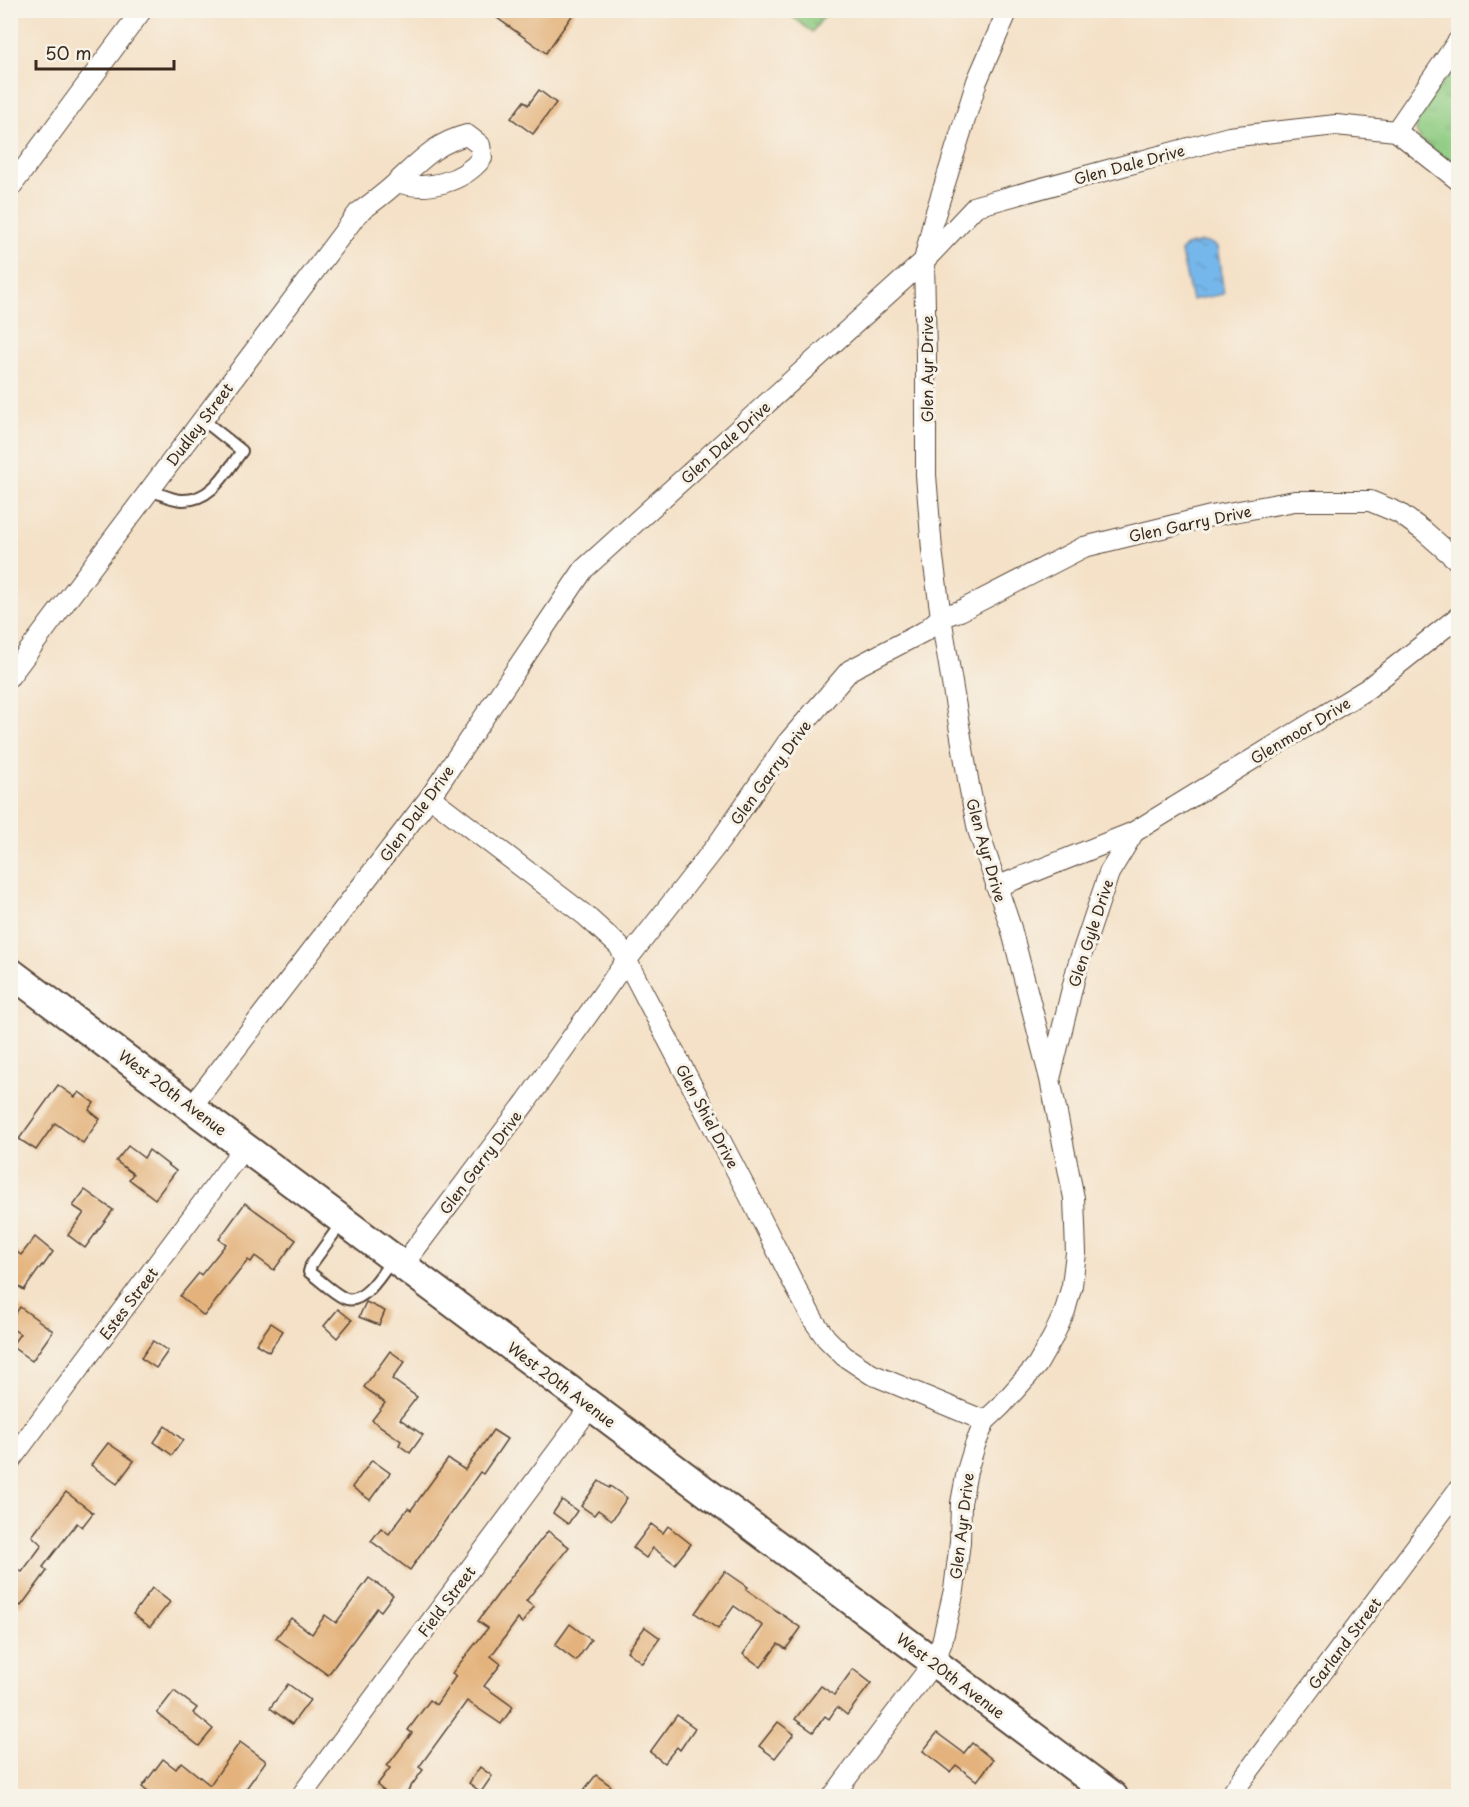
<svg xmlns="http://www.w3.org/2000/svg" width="1469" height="1807" viewBox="0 0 1469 1807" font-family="'Playpen Sans',sans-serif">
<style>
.park{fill:url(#park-tufts);stroke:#647b50;stroke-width:1.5}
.water{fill:url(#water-ripples);stroke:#587084;stroke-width:1.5}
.building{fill:#e4b37d}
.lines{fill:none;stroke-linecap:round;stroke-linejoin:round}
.lane-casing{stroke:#574537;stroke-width:14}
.street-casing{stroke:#574537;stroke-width:22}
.secondary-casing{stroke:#574537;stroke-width:32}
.lane{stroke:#fff;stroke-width:10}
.street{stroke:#fff;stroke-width:20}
.secondary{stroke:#fff;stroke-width:28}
.labels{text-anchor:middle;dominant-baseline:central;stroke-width:6;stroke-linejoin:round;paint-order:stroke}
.street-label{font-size:15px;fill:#3b2a1e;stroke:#f7f3e8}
</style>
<defs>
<pattern id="park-tufts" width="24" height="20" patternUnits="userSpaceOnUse" patternTransform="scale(1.5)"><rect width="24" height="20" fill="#8ecc82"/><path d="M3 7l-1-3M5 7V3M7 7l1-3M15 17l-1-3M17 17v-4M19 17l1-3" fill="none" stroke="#7baf70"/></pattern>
<pattern id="water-ripples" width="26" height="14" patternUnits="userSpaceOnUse" patternTransform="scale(1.5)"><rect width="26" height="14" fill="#76b7eb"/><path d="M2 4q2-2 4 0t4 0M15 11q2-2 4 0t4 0" fill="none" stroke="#6295be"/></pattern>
</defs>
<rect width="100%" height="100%" fill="#f7f3e8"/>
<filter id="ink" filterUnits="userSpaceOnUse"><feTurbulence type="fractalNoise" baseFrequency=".0167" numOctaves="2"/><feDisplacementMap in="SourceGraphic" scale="12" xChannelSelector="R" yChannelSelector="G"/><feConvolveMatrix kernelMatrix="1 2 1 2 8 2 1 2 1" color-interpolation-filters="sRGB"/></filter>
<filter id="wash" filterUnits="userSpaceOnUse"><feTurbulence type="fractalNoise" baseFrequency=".008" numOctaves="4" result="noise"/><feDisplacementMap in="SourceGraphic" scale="24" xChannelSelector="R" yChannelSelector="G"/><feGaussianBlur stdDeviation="1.35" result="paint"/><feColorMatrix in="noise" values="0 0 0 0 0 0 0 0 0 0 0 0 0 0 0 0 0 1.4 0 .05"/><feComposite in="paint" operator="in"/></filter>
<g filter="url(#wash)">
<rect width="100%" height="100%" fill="#f4e1c7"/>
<!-- park -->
<g class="park">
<path d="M785,11h43l-16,21z"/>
<path d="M1458,62v108l-37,-30 -5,-9 2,-15z"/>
</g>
<!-- water -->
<path class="water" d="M1202,242l10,2 5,3 7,47 -32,6 -11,-47c2,-10 13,-8 21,-11z"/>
<g id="blocks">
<!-- building -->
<g class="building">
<path d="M486,10h90l-30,43z"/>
<path d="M539,90l17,13 -23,31 -22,-16 13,-17 4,4z"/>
<path d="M58,1085l17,12 4,-5 15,11 -5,7 11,9 -17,24 -28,-20 -19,27 -17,-11z"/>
<path d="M128,1146l16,12 5,-8 27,21 -21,28 -26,-20 4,-5 -17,-13z"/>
<path d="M85,1190l28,20 -28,38 -17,-13 16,-22 -11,-7z"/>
<path d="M245,1203l51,37 -22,30 -19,-14 -4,6 -3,-2 -44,56 -24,-20 19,-23 2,2 25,-31 -7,-5z"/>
<path d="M35,1237l18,15 -10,14 -1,-1 -18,25 -14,-9v-34l11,8z"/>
<path d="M366,1302l19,9 -6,14 -20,-8z"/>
<path d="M20,1307l33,24 -21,30 -21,-15 9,-12 -10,-7v-6z"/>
<path d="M338,1309l14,11 -15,18 -13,-12z"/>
<path d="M271,1323l12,8 -14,21 -13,-8z"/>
<path d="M153,1341l15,10 -12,17 -15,-10z"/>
<path d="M390,1351l15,11 -13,17 25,18 -17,22 23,16 -13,18 -11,-8 2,-4 -29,-21 13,-17 -21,-16z"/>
<path d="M165,1426l18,14 -11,15 -18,-13z"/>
<path d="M493,1430l14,9 -24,35 -3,-2 -70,98 -39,-29 10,-13 8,6 19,-26 3,2 37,-51 17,11z"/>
<path d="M108,1443l26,18 -17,23 -26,-19z"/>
<path d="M372,1460l18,13 -20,27 -18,-13z"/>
<path d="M599,1481l10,7 1,-2 17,12 -15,22 -14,-10 -4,5 -13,-9z"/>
<path d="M66,1492l27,21 -11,14 -5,-4 -34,44 4,4 -26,35 -11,-7v-35l12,8 20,-27 -10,-9z"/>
<path d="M562,1500l15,11 -9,13 -15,-11z"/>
<path d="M651,1524l12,9 5,-7 23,18 -16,20 -22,-16 -7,10 -13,-10z"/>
<path d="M548,1531l21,16 -43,54 8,6 -12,16 -4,-4 -27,37 10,8 -17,22 29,21 -12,17 -34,-23 -48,66 4,3 -20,27h-12l-14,-12 13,-17 -3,-2 25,-33 -4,-3 22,-30 6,5 20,-29 -4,-3 36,-45 -10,-7 26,-35z"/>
<path d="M725,1571l23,16 -2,2 55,39 -15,21 -8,-5 -17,23 -18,-13 20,-28 -29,-20 -16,23 -23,-16z"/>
<path d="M369,1578l24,17 -12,16 -4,-3 -49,67 -52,-37 15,-20 21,16 13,-19 11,8z"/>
<path d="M152,1588l18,14 -20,25 -17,-13z"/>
<path d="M570,1624l21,16 -15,21 -21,-16z"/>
<path d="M645,1627l15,11 -18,25 -15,-12z"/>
<path d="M853,1669l18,14 -24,32 -10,-8 -8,12 -4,-3 -12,16 -18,-13 26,-33 13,9z"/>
<path d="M288,1684l22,16 -18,24 -22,-16z"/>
<path d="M174,1691l23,17 -4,5 20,16 -14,17 -42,-33z"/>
<path d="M677,1715l18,13 -15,22 -3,-3 -13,16 -14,-11z"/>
<path d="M778,1722l16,12 -19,24 -16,-12z"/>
<path d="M937,1733l27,20 8,-10 21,17 -16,21 -21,-16 -6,7 -27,-21z"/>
<path d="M240,1742l26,19 -26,36h-86l-12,-10 21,-28 13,10 5,-7 29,23z"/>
<path d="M480,1767l12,9 -11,16 -12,-9z"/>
<path d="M596,1775l15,11 -7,11h-12l-8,-7z"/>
</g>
</g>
</g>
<g filter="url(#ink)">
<use href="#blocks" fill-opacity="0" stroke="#574537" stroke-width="1.5"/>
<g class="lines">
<!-- lane casing -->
<g class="lane-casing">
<g id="lane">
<path d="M150,490c9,3 22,10 32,10 30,1 44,-28 60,-49l-40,-32"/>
<path d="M343,1221l-32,44 -2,7c11,8 23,20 35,26 19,9 40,-27 49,-40"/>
</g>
</g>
<!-- street casing -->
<g class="street-casing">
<g id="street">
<path d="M1396,131l62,-90"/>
<path d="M10,188l132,-178"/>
<path d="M10,676l348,-463c14,-10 28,-20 40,-32 23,-21 38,-38 69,-46l13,10 2,13c-19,24 -56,34 -84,24"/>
<path d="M430,797l156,119 33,30 129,247 49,97 17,31 12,17 18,18 27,18 114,47"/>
<path d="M996,887l138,-55 233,-143 91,-72"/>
<path d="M1051,1075l26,-107 32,-95 25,-41"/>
<path d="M192,1106l238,-309 154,-228 340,-308 52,-55 253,-69 107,-12 60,6 62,49"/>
<path d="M403,1265l123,-163 100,-141 94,-120 67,-98 63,-73 75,-39 16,-14 19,-6 124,-64 127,-31 84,-15h75l29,12 26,19 33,29"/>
<path d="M10,1461l235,-315"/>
<path d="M301,1796l290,-390"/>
<path d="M833,1796l101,-134 8,-20 12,-52 6,-48 1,-39 6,-32 8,-26 10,-24 16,-15 36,-41 16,-28 12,-26 7,-26 4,-32 -2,-55 -24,-119 -39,-151 -33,-98 -9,-45 -28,-168 -9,-67 -6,-75v-119l-2,-95 10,-43 43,-137 31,-71"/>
<path d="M1230,1796l228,-306"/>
</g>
</g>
<!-- secondary casing -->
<g class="secondary-casing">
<path id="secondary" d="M10,972l1103,824"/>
</g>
<!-- lane -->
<use href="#lane" class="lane"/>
<!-- street -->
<use href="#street" class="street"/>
<!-- secondary -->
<use href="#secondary" class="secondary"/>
</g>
</g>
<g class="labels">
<!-- street labels -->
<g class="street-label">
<text transform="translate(1129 164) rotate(-15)">Glen Dale Drive</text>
<text transform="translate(926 369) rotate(-90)">Glen Ayr Drive</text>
<text transform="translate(199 424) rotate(-53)">Dudley Street</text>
<text transform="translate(725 442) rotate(-42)">Glen Dale Drive</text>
<text transform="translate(1190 523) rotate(-12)">Glen Garry Drive</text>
<text transform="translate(1300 730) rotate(-31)">Glenmoor Drive</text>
<text transform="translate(770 772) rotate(-54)">Glen Garry Drive</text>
<text transform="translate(416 813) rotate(-54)">Glen Dale Drive</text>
<text transform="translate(987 850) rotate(74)">Glen Ayr Drive</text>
<text transform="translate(1090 933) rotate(-72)">Glen Gyle Drive</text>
<text transform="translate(173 1092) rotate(37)">West 20th Avenue</text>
<text transform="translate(708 1116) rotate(62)">Glen Shiel Drive</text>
<text transform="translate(480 1162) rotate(-53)">Glen Garry Drive</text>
<text transform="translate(128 1303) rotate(-53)">Estes Street</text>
<text transform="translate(562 1384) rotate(37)">West 20th Avenue</text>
<text transform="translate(961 1526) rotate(-83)">Glen Ayr Drive</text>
<text transform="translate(446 1601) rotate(-53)">Field Street</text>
<text transform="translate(1344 1643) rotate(-53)">Garland Street</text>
<text transform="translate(951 1675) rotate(37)">West 20th Avenue</text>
</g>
</g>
<!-- margin -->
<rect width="1469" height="1807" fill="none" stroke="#f7f3e8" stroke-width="36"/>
<!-- scale -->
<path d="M36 60v9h138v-9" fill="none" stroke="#3b2a1e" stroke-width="3"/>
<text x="45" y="60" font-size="18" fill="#3b2a1e" stroke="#f7f3e8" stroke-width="4.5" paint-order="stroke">50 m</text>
</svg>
